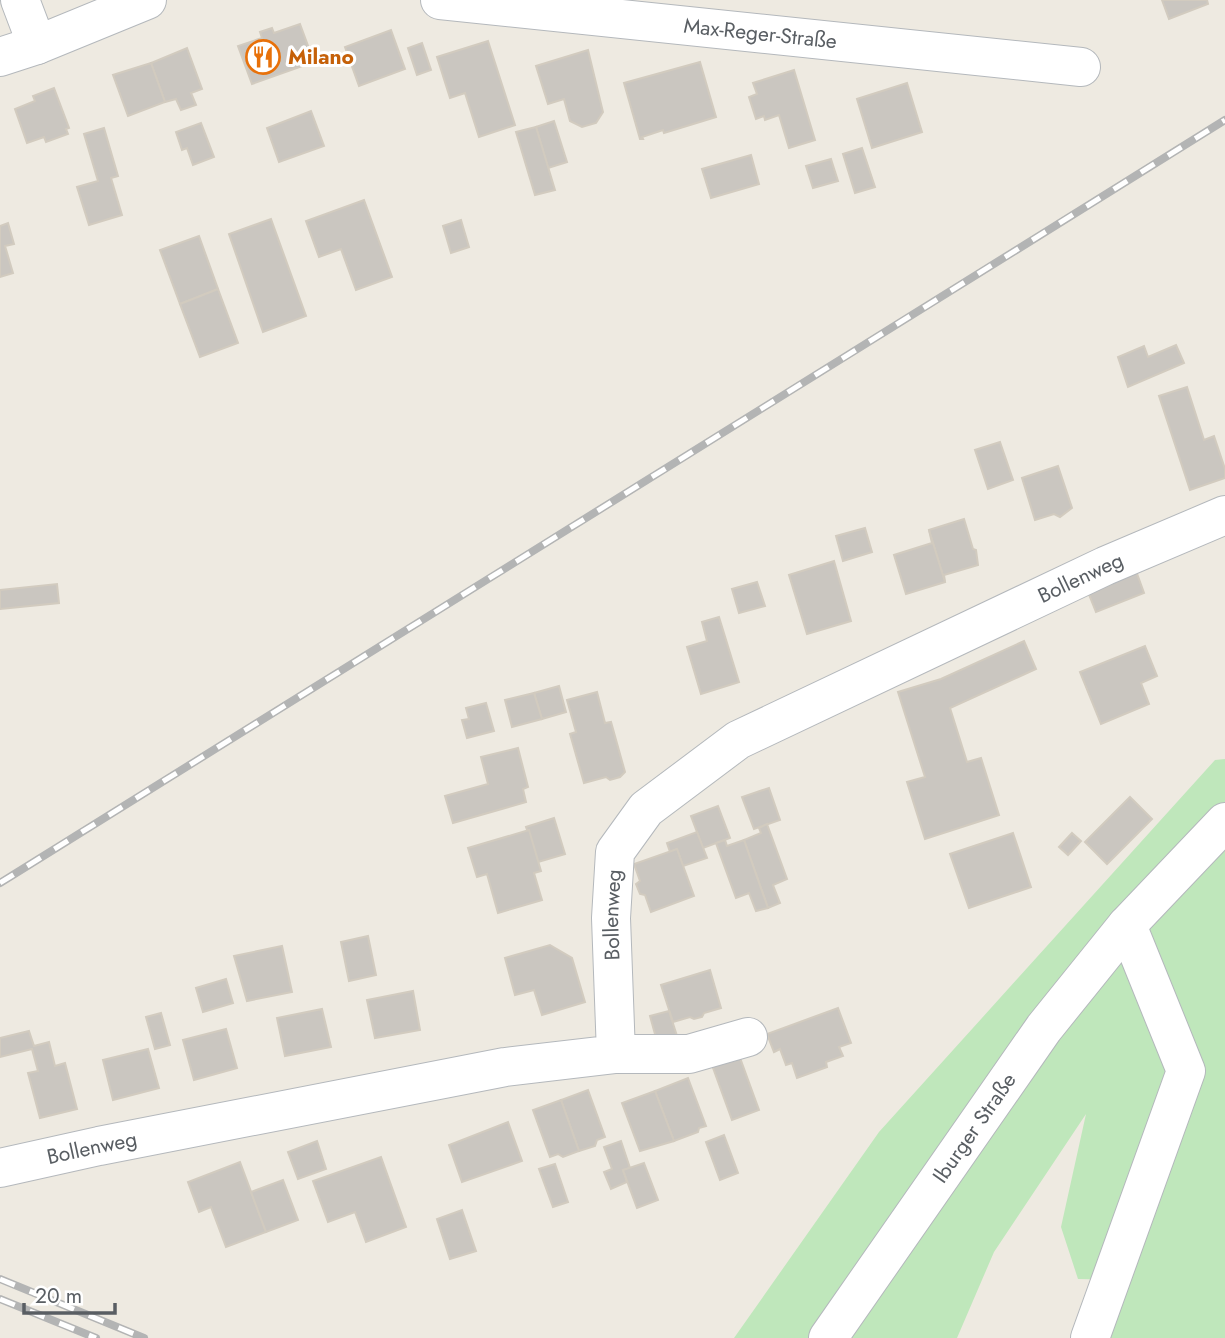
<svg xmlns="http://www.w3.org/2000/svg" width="1225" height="1338" viewBox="0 0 1225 1338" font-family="Jost,sans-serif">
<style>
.green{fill:#bfe7bb}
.building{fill:#cac6c0;stroke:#d2cbbf;stroke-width:2}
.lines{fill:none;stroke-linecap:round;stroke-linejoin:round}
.minor-casing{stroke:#b4b8bc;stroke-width:40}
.minor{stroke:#fff;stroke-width:38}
.rail-casing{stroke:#b3b4b4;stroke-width:8}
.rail{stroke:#fff;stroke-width:5;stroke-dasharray:16;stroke-linecap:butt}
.labels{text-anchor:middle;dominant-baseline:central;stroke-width:6;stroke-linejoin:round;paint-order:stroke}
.street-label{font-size:21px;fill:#595e63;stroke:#fff}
.food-label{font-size:21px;font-weight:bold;fill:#c56008;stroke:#fff;text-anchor:start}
</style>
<rect width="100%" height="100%" fill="#eeeae1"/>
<!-- green -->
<path class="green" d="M1225,759v579h-121l20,-58 -46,-1 -17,-52 25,-113 -92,138 -37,86h-223l145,-206 336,-372z"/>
<!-- building -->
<g class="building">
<path d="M1162,0h45l1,4 -39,15z"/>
<path d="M300,24l14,38 -62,22 -14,-38 24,-8 -2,-6 12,-4 2,5z"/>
<path d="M391,30l14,39 -46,17 -14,-39z"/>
<path d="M488,41l27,84 -36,12 -14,-44 -15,5 -13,-41z"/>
<path d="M422,43l9,27 -14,5 -9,-27z"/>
<path d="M187,48l15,41 -11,4 5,12 -15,5 -5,-11 -11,3 -14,-39z"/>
<path d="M588,50l15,62 -7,11 -14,4 -12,-6 -6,-22 -16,5 -12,-38z"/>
<path d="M700,62l16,55 -52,16 -1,-3 -21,7 1,2h-3l-16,-56z"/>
<path d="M151,63l14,39 -37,14 -15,-41z"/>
<path d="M794,70l21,70 -26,8 -10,-33 -14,5 -1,-4 -8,3 -7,-22 8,-3 -4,-11z"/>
<path d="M907,83l15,49 -50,16 -15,-49z"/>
<path d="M54,88l15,40 -3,1 2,5 -22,8 -2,-5 -17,6 -12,-34 20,-8 -2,-5z"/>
<path d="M311,111l13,35 -45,16 -12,-34z"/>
<path d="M554,121l13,41 -19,6 -12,-41z"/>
<path d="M201,123l13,34 -21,8 -6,-17 -5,2 -6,-18z"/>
<path d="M536,127l19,63 -20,5 -19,-63z"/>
<path d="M104,128l14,48 -7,2 11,37 -33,10 -12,-38 21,-6 -14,-47z"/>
<path d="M862,148l13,39 -20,6 -12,-39z"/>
<path d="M751,155l8,29 -48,14 -9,-29z"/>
<path d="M831,159l7,22 -25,7 -7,-22z"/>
<path d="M364,200l28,77 -36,13 -15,-41 -22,8 -13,-36z"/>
<path d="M271,219l35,97 -43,16 -34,-98z"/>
<path d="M461,220l8,27 -18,6 -8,-27z"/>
<path d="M8,223l6,21 -9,2 8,27 -13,4v-51z"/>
<path d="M199,236l19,53 -38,15 -20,-54z"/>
<path d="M218,289l20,54 -38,14 -20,-53z"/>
<path d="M1176,345l8,18 -56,24 -10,-30 26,-11 4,11z"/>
<path d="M1187,387l17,53 10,-4 11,33v9l-35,12 -31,-94z"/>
<path d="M1000,442l13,38 -25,9 -13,-39z"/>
<path d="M1058,466l14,42 -12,9 -6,-3 -19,6 -13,-42z"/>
<path d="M964,519l9,30 3,1 2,15 -34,10 1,7 -16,-52z"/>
<path d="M865,528l7,24 -29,9 -7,-25z"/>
<path d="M929,530l16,52 -39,12 -12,-39 38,-12z"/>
<path d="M834,561l17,60 -44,13 -18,-59z"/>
<path d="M1135,568l9,25 -48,19 -10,-25z"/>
<path d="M757,582l8,24 -26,7 -7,-24z"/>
<path d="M57,584l2,19 -59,6v-19z"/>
<path d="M719,617l20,65 -38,12 -14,-47 20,-6 -5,-19z"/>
<path d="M1024,641l12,28 -86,39 17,54 14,-4 18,57 -74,24 -18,-57 18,-5 -27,-85 43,-13z"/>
<path d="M1145,646l12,30 -16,7 8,21 -48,20 -21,-52z"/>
<path d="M559,686l7,26 -24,7 -8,-26z"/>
<path d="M597,692l8,31 6,-1 14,50 -5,5 -10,3 -4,-3 -22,6 -14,-49 6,-2 -9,-32z"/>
<path d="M534,693l8,26 -30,8 -7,-27z"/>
<path d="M486,703l8,28 -27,7 -5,-18 7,-1 -3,-11z"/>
<path d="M518,748l10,39 -5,2 3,13 -73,21 -8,-27 43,-12 -7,-27z"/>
<path d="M769,788l11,32 -26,9 -12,-32z"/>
<path d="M1130,797l22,22 -45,45 -22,-22z"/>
<path d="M718,806l12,32 -27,10 -12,-32z"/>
<path d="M554,818l11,36 -27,8 -12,-35z"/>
<path d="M767,824l20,55 -14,6 7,18 -12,5 -24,-68 17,-7 -2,-5z"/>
<path d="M529,830l12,41 -7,2 8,27 -44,13 -11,-39 -10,3 -9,-29z"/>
<path d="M697,832l10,26 -24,8 -6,-17 -7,3 -3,-9z"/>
<path d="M1013,833l18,54 -62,21 -19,-54z"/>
<path d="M1072,833l9,8 -13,14 -9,-8z"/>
<path d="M725,840l2,6 17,-6 24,68 -12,3 -7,-18 -13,5 -20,-55z"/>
<path d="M677,849l17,47 -43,16 -6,-17 -5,-1 -4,-10 4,-3 -6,-17z"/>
<path d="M368,936l8,39 -27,6 -8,-39z"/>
<path d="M550,945l22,13 13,44 -43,13 -8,-25 -19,5 -10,-37z"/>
<path d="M282,946l10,46 -45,9 -13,-45z"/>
<path d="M710,970l11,38 -17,5 -2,4 -8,2 -4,-2 -17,5 -12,-37z"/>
<path d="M226,979l7,24 -30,9 -7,-24z"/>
<path d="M413,991l7,39 -45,8 -8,-38z"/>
<path d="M838,1008l13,35 -12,4 4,9 -17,6 1,5 -30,11 -5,-15 -6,2 -6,-16 -6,3 -7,-18z"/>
<path d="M322,1009l9,38 -46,9 -8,-38z"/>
<path d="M669,1011l9,28 -20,6 -8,-29z"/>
<path d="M161,1013l9,32 -15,4 -9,-32z"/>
<path d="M226,1029l11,39 -43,12 -11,-40z"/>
<path d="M29,1031l5,15 15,-4 6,24 10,-3 12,46 -37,9 -12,-45 10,-2 -6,-22 -32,8v-19z"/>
<path d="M148,1049l11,39 -46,12 -10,-40z"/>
<path d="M739,1055l20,55 -27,10 -20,-55z"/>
<path d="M688,1078l18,48 -7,2 -1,4 -24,9 -19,-50z"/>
<path d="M588,1090l17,47 -8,3 -2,6 -16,5 -18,-51z"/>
<path d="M655,1091l19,50 -34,10 -18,-48z"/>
<path d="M561,1100l18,51 -16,6 -5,-3 -8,3 -17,-47z"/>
<path d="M508,1122l14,39 -60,21 -13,-37z"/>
<path d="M724,1135l14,38 -18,7 -14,-38z"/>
<path d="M317,1141l9,28 -28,10 -10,-27z"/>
<path d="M621,1141l9,27 -7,2 4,12 -16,7 -7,-17 8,-3 -8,-22z"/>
<path d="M381,1157l25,70 -40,15 -11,-30 -27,10 -15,-41z"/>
<path d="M240,1162l26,70 -40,15 -15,-40 -12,5 -11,-30z"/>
<path d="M644,1163l14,37 -21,8 -14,-38z"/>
<path d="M555,1164l13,38 -15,5 -14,-38z"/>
<path d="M283,1180l15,40 -32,12 -15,-40z"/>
<path d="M462,1210l14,41 -26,8 -13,-40z"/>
</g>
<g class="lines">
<!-- minor casing -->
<g class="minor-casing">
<g id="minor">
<path d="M20,0l17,45"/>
<path id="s1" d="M440,0l641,67"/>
<path d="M0,57l37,-12 110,-45"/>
<path d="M616,1054h73l59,-17"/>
<path id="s2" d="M0,1168l99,-22 406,-79 111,-13 -5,-136 4,-66 31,-43 92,-69 367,-174 120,-51"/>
<path id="s3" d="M828,1338l216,-310 83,-103 98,-103"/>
<path d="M1090,1338l96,-267 -59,-146"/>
</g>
</g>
<!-- minor -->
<use href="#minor" class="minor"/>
<!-- rail casing -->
<g class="rail-casing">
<g id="rail">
<path d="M0,883l1225,-763"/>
<path d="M0,1279l144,59"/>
<path d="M0,1299l96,39"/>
</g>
</g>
<!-- rail -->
<use href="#rail" class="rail"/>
</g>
<!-- icons -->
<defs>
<g id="restaurant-ring" transform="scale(1.75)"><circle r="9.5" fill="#fff" stroke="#e8710a" stroke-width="1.5"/><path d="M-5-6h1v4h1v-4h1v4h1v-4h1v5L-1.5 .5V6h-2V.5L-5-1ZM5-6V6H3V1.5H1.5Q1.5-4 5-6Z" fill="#e8710a"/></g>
</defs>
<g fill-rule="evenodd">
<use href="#restaurant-ring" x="263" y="57"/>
</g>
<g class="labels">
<!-- street labels -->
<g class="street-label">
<text stroke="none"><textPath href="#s1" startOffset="322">Max-Reger-Straße</textPath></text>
<text stroke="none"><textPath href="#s2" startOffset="1376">Bollenweg</textPath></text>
<text stroke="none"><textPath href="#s2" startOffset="766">Bollenweg</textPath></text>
<text stroke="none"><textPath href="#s3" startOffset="256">Iburger Straße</textPath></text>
<text stroke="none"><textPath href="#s2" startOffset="94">Bollenweg</textPath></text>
</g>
<!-- food labels -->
<g class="food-label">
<text x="288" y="57">Milano</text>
</g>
</g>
<!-- scale -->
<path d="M24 1303v10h91v-10" fill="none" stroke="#595e63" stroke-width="3.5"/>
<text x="35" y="1303" font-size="21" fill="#595e63" stroke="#ffffff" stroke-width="5" paint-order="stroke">20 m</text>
</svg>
